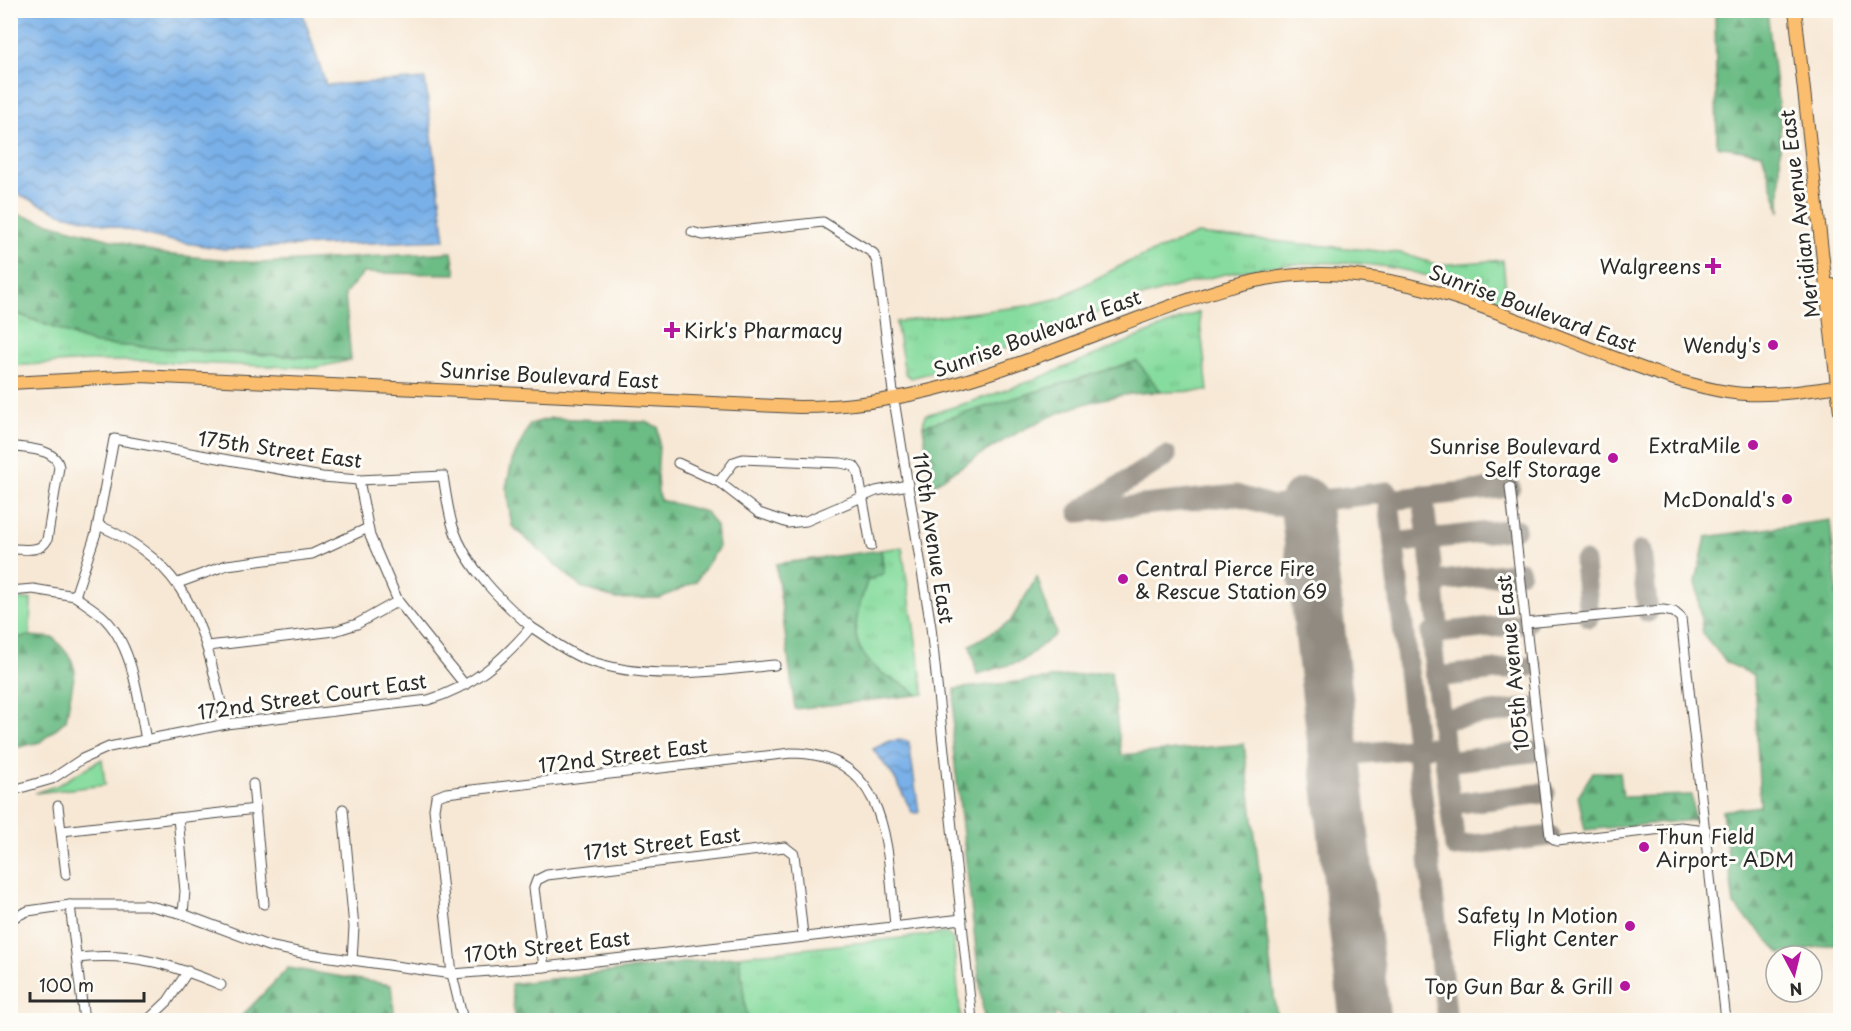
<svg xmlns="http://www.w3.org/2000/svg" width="1851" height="1031" viewBox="0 0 1851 1031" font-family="'Playpen Sans',sans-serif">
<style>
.grass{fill:url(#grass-tufts);stroke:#588464;stroke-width:1.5}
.forest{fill:url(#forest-firs);stroke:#4c7458;stroke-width:1.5}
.park{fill:#86dc9e;stroke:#588464;stroke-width:1.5}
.water{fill:url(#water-waves);stroke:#526e8a;stroke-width:1.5}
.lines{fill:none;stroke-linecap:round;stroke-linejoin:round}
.taxiway{stroke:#918a80;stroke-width:21}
.runway{stroke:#918a80;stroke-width:51}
.minor-casing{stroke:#4a4744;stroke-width:11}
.major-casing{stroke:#4a4744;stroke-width:14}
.minor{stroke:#fff;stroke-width:9}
.major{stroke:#fabe6e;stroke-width:12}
.poi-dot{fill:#b5179e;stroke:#fdfcf7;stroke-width:2}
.labels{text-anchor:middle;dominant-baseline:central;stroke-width:6;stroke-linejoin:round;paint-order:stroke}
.street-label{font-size:20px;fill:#2b2b2b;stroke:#fdfcf7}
.poi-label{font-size:20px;fill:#2b2b2b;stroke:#fdfcf7;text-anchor:end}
</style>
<defs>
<pattern id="grass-tufts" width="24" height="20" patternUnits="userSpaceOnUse" patternTransform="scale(1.5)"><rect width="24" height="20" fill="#86dc9e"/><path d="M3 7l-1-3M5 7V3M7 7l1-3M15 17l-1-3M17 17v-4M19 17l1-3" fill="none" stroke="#74bd88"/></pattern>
<pattern id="forest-firs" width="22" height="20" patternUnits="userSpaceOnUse" patternTransform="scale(1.5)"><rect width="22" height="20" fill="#6cbc85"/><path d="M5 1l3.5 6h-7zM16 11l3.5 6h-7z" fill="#59996d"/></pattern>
<pattern id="water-waves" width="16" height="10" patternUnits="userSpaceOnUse" patternTransform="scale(1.5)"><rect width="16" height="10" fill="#79b0e8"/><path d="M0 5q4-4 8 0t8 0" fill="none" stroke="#638fbc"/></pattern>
</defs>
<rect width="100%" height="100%" fill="#fdfcf7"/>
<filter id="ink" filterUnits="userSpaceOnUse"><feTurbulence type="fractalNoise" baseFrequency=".0167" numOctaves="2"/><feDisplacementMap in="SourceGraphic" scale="12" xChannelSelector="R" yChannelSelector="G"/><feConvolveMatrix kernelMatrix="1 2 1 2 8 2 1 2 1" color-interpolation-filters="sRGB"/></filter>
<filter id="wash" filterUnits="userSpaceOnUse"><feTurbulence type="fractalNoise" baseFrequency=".008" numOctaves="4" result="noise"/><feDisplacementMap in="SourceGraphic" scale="24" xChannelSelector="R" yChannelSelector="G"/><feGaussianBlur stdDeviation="1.35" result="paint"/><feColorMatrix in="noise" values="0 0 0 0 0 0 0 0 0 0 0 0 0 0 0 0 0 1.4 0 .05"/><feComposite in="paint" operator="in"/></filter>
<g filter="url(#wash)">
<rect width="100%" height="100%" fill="#f7e8d5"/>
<!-- grass -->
<g class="grass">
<path d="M1197,234l204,19 37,12 65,-5 4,43c-41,-15 -82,-31 -126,-37 -152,-20 -288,52 -428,101l-42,11 -6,-5 -9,-51 130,-16 33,-8 67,-35z"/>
<path d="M10,311l85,33 256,16 -37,8 -172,-7h-53l-78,5z"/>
<path d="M1199,312l9,79 -47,1 -25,-31 -213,65 2,-11c95,-24 183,-67 274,-103z"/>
<path d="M902,547l22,147 -7,1c-11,-13 -27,-14 -39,-25 -34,-27 -22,-53 -11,-89l17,-8 -3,-23z"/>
<path d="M946,933l7,6 8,81h-214l-8,-64z"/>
</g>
<!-- forest -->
<g class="forest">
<path d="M1715,11h52l13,108v93l-18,-59 -45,-7z"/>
<path d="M13,213l149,41 99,9 191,-11 4,22 -93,-1 -18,21 6,66 -256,-16 -84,-33 -1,-95z"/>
<path d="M1137,361l24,31c-90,0 -158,48 -230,94l-8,-60z"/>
<path d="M552,418l94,4 12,5c4,25 -5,49 2,73l46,12 10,14 2,22 -22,34 -36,16 -43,1 -36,-12 -69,-61 -6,-38 6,-27 18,-37z"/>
<path d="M1830,520l10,98v325l-59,11 -47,-49 -12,-94 38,-5 -6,-131 -27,-12 -24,-29 -7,-53 10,-44z"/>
<path d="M881,550l3,23 -17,8c-11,36 -23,62 11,89 12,11 28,12 39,25l-122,14 -19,-145z"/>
<path d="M1037,577l19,57 -34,27 -45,13 -7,-29 40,-23z"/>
<path d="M30,636l24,2 17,20 4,13 -9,49 -26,22 -29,7v-111z"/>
<path d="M1111,671l10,84 123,-11 33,276h-214l-10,-9 3,9h-72l-32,-282 3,-49z"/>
<path d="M1593,772h27l3,25 69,-2 2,25 -109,10 -7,-34z"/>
<path d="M739,956l8,64h-232l-4,-36z"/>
<path d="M288,968l103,17 4,35h-157z"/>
</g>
<!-- park -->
<g class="park">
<path d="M31,599l-1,37 -19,2v-38z"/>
<path d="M102,759l3,26 -70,8 23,-8z"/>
</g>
<!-- water -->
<g class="water">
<path d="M11,10l291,1 24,74 99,-6 20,161 -221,9 -57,-9 -107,-27 -49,-22z"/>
<path d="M904,740l5,2 10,70 -2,1 -5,-1 -18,-35 -21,-28 17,-8z"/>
</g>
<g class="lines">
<!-- taxiway -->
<g class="taxiway">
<path d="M1166,456l-87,56 157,-17 37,11 115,-14 59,528"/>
<path d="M1423,496l16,137 -8,1 24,213 95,-11"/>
<path d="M1389,500l121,-13"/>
<path d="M1394,543l121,-14"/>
<path d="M1641,551l7,61"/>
<path d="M1584,562l5,55"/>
<path d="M1433,582l87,-10"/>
<path d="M1439,633l87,-10"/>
<path d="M1436,677l95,-11"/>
<path d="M1440,719l95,-11"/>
<path d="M1334,756l95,-9"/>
<path d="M1445,762l95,-11"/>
<path d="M1450,804l95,-11"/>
</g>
<!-- runway -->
<path class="runway" d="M1305,503l60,517"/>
</g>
</g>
<g filter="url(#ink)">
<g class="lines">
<!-- minor casing -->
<g class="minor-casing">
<g id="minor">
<path d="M692,232l11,3 120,-13 50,31 4,9 17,138 37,227 41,393"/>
<path d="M10,446c17,3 46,2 49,21l-12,73c-8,14 -23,8 -37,9"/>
<path d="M678,463l41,19 40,31 29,10 18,-2 70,-30 32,-6"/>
<path d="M359,480l11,56 28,65 67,84"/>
<path d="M719,482l15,-20 9,-3 98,4 13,3 4,6 13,74"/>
<path d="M1510,487l40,349 7,5 123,-14 26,3"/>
<path d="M98,525c96,41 106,106 128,199"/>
<path d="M178,583l49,-18 85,-11 56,-26"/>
<path d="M10,591l23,-2 42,7"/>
<path d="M1526,623l137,-13 11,2 7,6 45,402"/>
<path d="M208,646l127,-15 22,-7 41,-23"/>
<path d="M146,740c-8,-40 -12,-96 -45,-125 -8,-7 -17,-12 -26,-19l21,-63 18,-94 208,38 37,3 84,-4c3,17 5,35 10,51 13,40 48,74 78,100"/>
<path d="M253,784l11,120"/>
<path d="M10,791l42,-12 30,-20 27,-12 117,-23 202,-24c44,-13 74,-39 103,-73 18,11 36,26 56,33 61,22 125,11 188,5"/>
<path d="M58,806l8,68"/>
<path d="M343,809l11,118 -2,33"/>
<path d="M178,818l7,73 -2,23"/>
<path d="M62,831l194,-22"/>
<path d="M70,905l14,115"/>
<path d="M10,919l18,-8 42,-6h76l37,9 85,32 34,7 150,21 92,-7 418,-48"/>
<path d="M77,958c56,-6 93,6 144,27"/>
<path d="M544,967l-10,-79 3,-8 10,-5 238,-28 9,7 9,81"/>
<path d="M148,1020l20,-19 20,-30"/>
<path d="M463,1020l-11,-46 -18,-165 2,-12 10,-4 345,-40c101,0 96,99 104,172"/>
</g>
</g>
<!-- major casing -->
<g class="major-casing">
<g id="major">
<path d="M1795,10l45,402"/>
<path d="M1832,285l8,24"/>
<path d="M10,383l130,-7 659,31c118,0 216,-42 324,-83 64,-24 124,-49 194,-50 107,-1 207,51 306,87 33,13 68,25 104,31 37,6 77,-1 113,-6"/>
</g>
</g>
<!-- minor -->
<use href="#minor" class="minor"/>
<!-- major -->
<use href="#major" class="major"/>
</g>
</g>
<!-- markers -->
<g class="poi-dot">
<path d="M1710 257h6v6h6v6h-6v6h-6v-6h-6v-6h6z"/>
<path d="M669 321h6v6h6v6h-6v6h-6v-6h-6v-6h6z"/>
<circle cx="1773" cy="345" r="6"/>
<circle cx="1753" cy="445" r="6"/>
<circle cx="1613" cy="458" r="6"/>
<circle cx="1787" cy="499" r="6"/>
<circle cx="1123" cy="579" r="6"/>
<circle cx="1644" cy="847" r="6"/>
<circle cx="1630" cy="926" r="6"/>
<circle cx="1625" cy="986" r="6"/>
</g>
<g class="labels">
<!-- street labels -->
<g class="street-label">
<text transform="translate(1799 214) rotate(-97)">Meridian Avenue East</text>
<text transform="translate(1533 308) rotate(20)">Sunrise Boulevard East</text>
<text transform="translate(1037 333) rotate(-20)">Sunrise Boulevard East</text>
<text transform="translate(549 375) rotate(3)">Sunrise Boulevard East</text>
<text transform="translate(280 449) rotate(8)">175th Street East</text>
<text transform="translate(934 538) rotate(81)">110th Avenue East</text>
<text transform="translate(1512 663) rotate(-96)">105th Avenue East</text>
<text transform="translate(312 696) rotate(-8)">172nd Street Court East</text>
<text transform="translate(623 755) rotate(-7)">172nd Street East</text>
<text transform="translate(662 843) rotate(-7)">171st Street East</text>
<text transform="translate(547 946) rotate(-6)">170th Street East</text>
</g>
<!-- poi labels -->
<g class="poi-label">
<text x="1701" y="266">Walgreens</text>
<text x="684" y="330" text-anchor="start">Kirk's Pharmacy</text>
<text x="1761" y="345">Wendy's</text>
<text x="1741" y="445">ExtraMile</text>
<text x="1601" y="446">Sunrise Boulevard<tspan x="1601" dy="23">Self Storage</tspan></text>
<text x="1775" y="499">McDonald's</text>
<text x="1135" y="568" text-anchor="start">Central Pierce Fire<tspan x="1135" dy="23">&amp; Rescue Station 69</tspan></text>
<text x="1656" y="836" text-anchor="start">Thun Field<tspan x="1656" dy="23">Airport- ADM</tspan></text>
<text x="1618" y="915">Safety In Motion<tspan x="1618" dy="23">Flight Center</tspan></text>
<text x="1613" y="986">Top Gun Bar &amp; Grill</text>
</g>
</g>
<!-- margin -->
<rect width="1851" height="1031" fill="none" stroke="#fdfcf7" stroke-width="36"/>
<!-- north arrow -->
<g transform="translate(1794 974) rotate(173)"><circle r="28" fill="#fdfcf7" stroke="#a9a8a5" stroke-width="1.5"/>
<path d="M0-4.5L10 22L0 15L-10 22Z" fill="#b5179e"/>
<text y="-9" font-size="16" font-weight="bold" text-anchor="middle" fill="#2b2b2b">N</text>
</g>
<!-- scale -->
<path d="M30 992v9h114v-9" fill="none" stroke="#2b2b2b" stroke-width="3"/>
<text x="39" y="992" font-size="18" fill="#2b2b2b" stroke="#fdfcf7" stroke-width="4.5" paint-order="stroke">100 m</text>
</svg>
